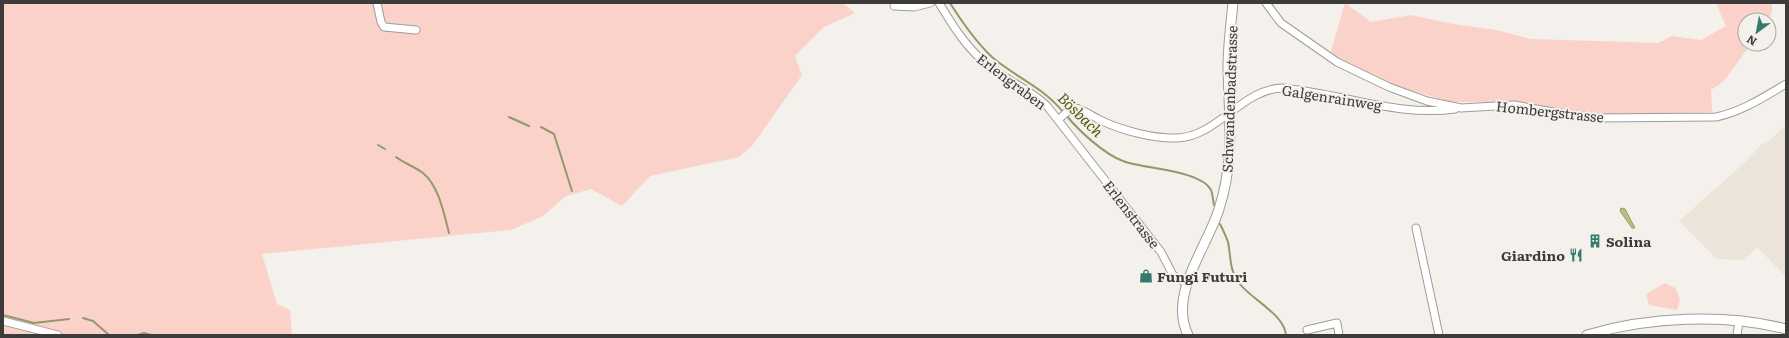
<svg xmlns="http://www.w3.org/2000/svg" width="1789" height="338" viewBox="0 0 1789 338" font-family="Literata,serif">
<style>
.built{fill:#ede4d9}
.green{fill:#fad2ca}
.water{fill:#b7c180;stroke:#93996b}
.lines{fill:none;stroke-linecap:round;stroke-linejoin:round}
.stream{stroke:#93996b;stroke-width:2}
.minor-casing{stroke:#a09c97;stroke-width:9}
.tertiary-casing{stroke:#a09c97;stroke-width:11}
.minor{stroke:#fff;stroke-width:7}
.tertiary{stroke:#fff;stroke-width:9}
.labels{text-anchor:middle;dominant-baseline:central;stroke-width:4;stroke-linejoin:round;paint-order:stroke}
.street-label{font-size:14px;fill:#3e3c3a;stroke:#f4f0eb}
.poi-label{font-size:14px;font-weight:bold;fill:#3e3c3a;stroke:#f4f0eb;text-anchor:start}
.water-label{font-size:15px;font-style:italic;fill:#535a10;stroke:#f4f0eb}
</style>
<rect width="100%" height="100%" fill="#f4f0eb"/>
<!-- built -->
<path class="built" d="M1786,125v152l-29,-30 -13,13 -27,-1 -38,-38 64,-57 20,-21 2,1z"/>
<!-- green -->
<g class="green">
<path d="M3,3h840l12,10 -31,14 -29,29 7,19 -50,71 -13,11 -89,19 -28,30 -31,-17 -25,7 -23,20 -32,14 -249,24 15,50 13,6 2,25h-289z"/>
<path d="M1345,3l26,19 40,-7 42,9 43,6 35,9 127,4 14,-7 29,4 25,-14 -10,-23h56v10l-5,7h-22v24h6l-28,38 -12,8 1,22 -115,3 -44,-6 -36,-7h-66l-61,-18 -53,-25 -6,-8z"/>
<path d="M1665,283l10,5 5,11 -3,11 -28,-5 -3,-11z"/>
</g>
<!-- water -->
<path class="water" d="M1621,208l4,1 10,19h-3l-12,-17z"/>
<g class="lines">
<!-- stream -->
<g class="stream">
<path d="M950,3c12,19 25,38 42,54 23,20 51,30 71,55"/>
<path d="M1066,115c13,16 38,39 57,46 20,8 78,9 88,29 2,5 2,11 3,15"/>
<path d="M509,117l20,9"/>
<path d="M541,127l13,7 18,57"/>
<path d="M378,145l7,4"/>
<path d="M396,157c8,6 19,10 27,16 16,13 21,41 26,60"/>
<path d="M1220,224c3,6 6,12 8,18 3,14 1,28 11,41 13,17 45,31 47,52"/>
<path d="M3,315l31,8 35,-4"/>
<path d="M83,318l10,3 16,14"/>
<path d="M138,335l6,-2 7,2"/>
</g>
<!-- minor casing -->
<g class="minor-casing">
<g id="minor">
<path d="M377,3l4,19 3,5 32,3"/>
<path d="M939,3c14,23 28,46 50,63 18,15 41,23 58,40l114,146 12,23 14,9"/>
<path d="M1266,3l15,20 56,39 52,25 38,14 34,7 53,-3 39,7 43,6 120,-1c25,-5 48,-20 70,-33"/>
<path d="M894,6l20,1 16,-4"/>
<path d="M1059,119l9,-8 7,-3c9,2 17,8 25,12 21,10 53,19 77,18 40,-1 65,-49 105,-50 58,5 115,29 173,21"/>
<path d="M1416,228l23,107"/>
<path d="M3,321l55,14"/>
<path d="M1307,330l30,-7 2,12"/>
<path d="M1737,335l2,-14"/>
</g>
</g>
<!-- tertiary casing -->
<g class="tertiary-casing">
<g id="tertiary">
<path d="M1188,335c-20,-41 19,-87 31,-126 16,-49 10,-92 9,-142 0,-21 3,-43 5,-64"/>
<path d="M1587,335c60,-18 138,-22 199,-6"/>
</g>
</g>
<!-- minor -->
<use href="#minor" class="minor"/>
<!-- tertiary -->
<use href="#tertiary" class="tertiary"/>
</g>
<!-- icons -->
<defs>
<g id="building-bare" transform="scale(1.08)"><path d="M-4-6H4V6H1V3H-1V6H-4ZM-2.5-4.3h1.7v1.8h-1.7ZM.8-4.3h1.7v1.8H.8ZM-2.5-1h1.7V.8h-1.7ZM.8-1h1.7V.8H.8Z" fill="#377a6d" stroke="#f4f0eb" stroke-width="2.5" paint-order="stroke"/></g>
<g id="restaurant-bare" transform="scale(1.08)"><path d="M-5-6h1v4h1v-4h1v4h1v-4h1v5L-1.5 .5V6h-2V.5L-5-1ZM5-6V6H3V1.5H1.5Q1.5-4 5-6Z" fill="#377a6d" stroke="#f4f0eb" stroke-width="2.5" paint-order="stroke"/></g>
<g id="shop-bare" transform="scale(1.08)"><path d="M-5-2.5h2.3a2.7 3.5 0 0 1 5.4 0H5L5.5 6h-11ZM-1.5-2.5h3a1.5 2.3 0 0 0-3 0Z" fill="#377a6d" stroke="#f4f0eb" stroke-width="2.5" paint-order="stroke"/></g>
</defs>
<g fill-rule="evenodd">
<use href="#building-bare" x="1595" y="241"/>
<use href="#restaurant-bare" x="1576" y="255"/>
<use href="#shop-bare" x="1146" y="276"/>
</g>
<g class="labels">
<!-- street labels -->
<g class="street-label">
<text transform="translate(1012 81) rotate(37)">Erlengraben</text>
<text transform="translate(1332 97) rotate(9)">Galgenrainweg</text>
<text transform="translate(1229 99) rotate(-88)">Schwandenbadstrasse</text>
<text transform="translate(1550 111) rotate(6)">Hombergstrasse</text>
<text transform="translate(1132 214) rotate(52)">Erlenstrasse</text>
</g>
<!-- poi labels -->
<g class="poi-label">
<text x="1606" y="241">Solina</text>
<text x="1565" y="255" text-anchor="end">Giardino</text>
<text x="1157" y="276">Fungi Futuri</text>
</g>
<!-- water labels -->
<g class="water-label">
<text transform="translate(1081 114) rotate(44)">Bösbach</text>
</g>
</g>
<!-- border -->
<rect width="1789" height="338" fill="none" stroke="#3e3c3a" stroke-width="8"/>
<!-- north arrow -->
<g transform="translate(1757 32) rotate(212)"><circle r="19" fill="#f4f0eb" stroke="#aba8a4"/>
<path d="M0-3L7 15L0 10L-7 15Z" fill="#377a6d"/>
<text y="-6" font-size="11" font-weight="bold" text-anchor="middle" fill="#3e3c3a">N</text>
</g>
</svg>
